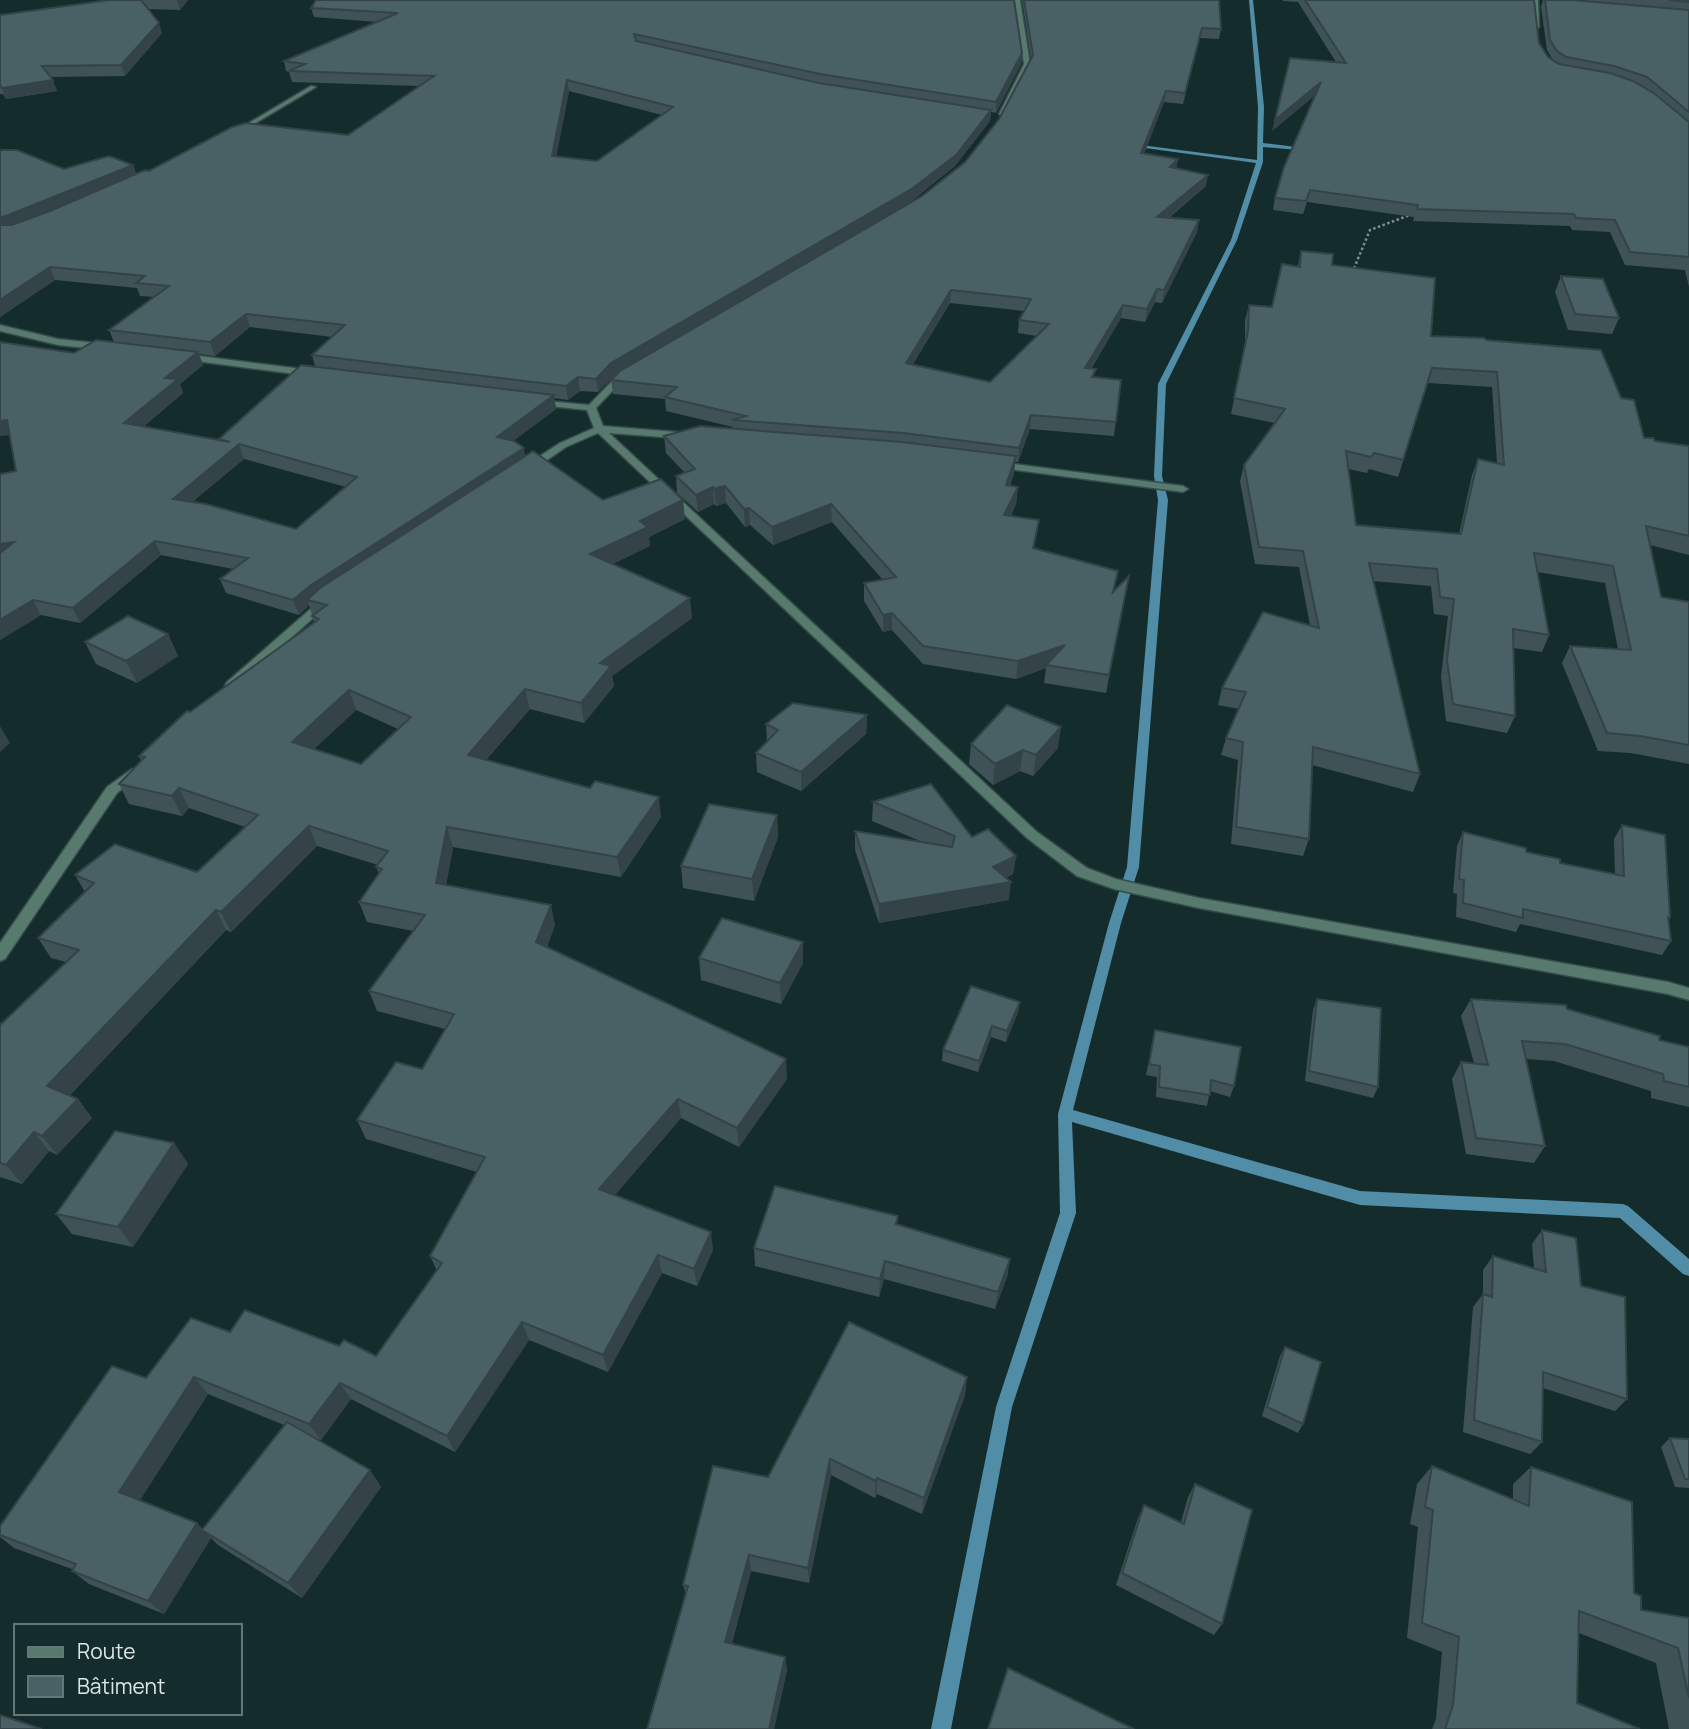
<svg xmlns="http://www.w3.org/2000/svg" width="1689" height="1729" viewBox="0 0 1689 1729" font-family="Manrope,sans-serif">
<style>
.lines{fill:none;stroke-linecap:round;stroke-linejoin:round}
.stream{fill:#518da7;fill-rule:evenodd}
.street-casing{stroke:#354a4a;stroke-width:3}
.path{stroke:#7e908f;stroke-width:2.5;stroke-dasharray:2.5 2.5;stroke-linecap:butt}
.street{fill:#587a6e;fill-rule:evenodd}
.wall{fill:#3f5357;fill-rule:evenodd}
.shaded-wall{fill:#334347}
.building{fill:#496065;stroke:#334347;stroke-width:2;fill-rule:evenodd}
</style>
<rect width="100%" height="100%" fill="#152c2c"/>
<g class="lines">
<!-- stream -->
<path class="stream" d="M1249,0h4l11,107 -1,36 49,6 -3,2 -46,-4v15l-26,78 -71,144 -4,92 6,24 -29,367 -18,56 -48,187 287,81 263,13 5,2 61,53v17l-6,-2 -63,-56 -260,-13 -288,-83 4,91 -64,194 -61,322h-20l65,-322 64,-194 -2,-99 51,-191 18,-56 31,-367 -4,-24 4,-92 73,-144 25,-77 -126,-17 3,-2 124,16 1,-53z"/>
<!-- street casing -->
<g class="street-casing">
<g id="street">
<path d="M1014,0h6l10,64 -25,50 -3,2 -3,-2 25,-50z"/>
<path d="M1532,0h6l1,27 -3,2 -3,-2z"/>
<path d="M311,86l5,1 -79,47 -5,-1z"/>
<path d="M0,325l58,14 47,5 4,3 -4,3 -47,-5 -58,-14z"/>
<path d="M184,354l126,16 5,3 -5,3 -129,-17 -1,-2z"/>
<path d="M624,373l8,2 -12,8 -24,25 7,18 86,7 5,3 -5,3 -80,-6 428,399 50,36 29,11 83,19 469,84 21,6v12l-21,-6 -469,-86 -85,-19 -37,-13 -50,-38 -429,-405 -32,14 -32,22h-8v-4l34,-22 34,-15 -7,-18 -48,-5 -5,-3 2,-2 53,5 25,-26z"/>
<path d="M998,462l185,24 5,3 -5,3 -189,-25v-4z"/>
<path d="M326,598l4,1v4l-95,85h-8l-2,-3 2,-3 95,-83z"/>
<path d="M132,769l7,4 -2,3 -20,17 -112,166 -5,2v-18l107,-156z"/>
</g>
</g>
<!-- path -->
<path class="path" d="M1352,273l18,-43 40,-15"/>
<!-- street -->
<use href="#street" class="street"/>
</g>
<!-- wall -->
<g class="wall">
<path d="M109,0h79l-8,10 -32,-1 14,24 -37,43 -74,1 6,14 -51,8 -3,-5h-3v-79z"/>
<path d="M1022,0h197l2,29 -2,10 -19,-1 -17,66 -19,-2 -20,51 34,6 -2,9 30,18 -37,32 30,2 -2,12 -35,71 -7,-1 -10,20 -24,-4 -30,51 3,9 27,2 -7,56 -84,-7 -12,33h-3l-1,11 -4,13 8,1 -2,17 -5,12 28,4 -5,28 80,43 15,-15 -23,117 -62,-10 2,-15 -30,11 -93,-15 -31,-34 -9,2 -19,-31v-18l19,-3 -51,-58 -59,23 -23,-20 -5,2 -19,-24 -10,3 -2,-2 -16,8 -21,-19 -1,-17 9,-3 -19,-20 -2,-17 69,-7v-2l-67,-16 -1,-12 -52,-5 -2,-14 7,-6 -5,3 -15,15 -18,-1 -12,9 -14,-2 2,11 -43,32 12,15 78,44 82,19 -36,18 1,9 -38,18 80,54 -80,58 2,10 -30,37 -54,-14 -44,51 175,57 -40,60 -168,-30 -7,38 109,40 -8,22 240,132 -48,68 -58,-29 -66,77 98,55 -16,36 -35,-13 -54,99 -79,-32 -74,112 -104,-53 -30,41 -7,-2 56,32 11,17 -79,111 -84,-53 -7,-7 -47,76 -75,-30 -17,-13v-2l-58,-21 -14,-11v-11l146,-148 84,-46 109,14 37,10 61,-85 -7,-15 47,-84 -111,-33 -9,-19 65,-51 23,-40 -68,-18 -8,-20 44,-60 -46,-9 -8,-20 20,-28 -3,-7 2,-2 -61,-19 -86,86 -5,-2 -156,165 8,4 14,19 -35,37 -8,-4 -27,33 -22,-7v-152l66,-63 -15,-4 -13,-20 47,-46 -10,-17 122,-3 48,-45 -56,-19 -7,8 -53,-12 -10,-20 22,-23 -2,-5 51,-44 124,-90 -5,-17 -10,10 -73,-22 -6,-14 13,-10 -72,-14 -81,68 -39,-8 -41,25v-166l16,-3 -7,-36 -9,1v-94l74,11 40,-11 -5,-12 45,-33 -14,-1 -3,-8 -82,-8 -55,37v-167l64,19 69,-4 3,9 212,-39 71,-49 -127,-4 -3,-10 -3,-1 -2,-10 93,-39 -63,-5 -3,-9 711,45 -1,11 -25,49 -5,-1 -1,9 -35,45 -42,34 -192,113 201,-117 43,-34 34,-43 32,-60zM569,91l93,24 -65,46 -41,-4zM950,303l74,8 -5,9 -1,13 19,3 -47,46 -77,-18zM250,327l82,10 -20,18 3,11 -96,74 -76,-13 40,-34 -3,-9 23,-19 -4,-11 16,2zM244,459l102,28 -50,42 -104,-27zM356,710l42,19 -37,35 -47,-15zM208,1394l76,31 -81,104 -63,-29z"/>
<path d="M1283,0h251l5,43 9,14 5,3 -6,-10 -6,-43 2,-7h146v287l-4,-17 -60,-5 -15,-33 -38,-2 -2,-4 -157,-5 1,-4 -107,-15 -4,12 -30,-4 2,-12 40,-103 -43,36 64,-69 -38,-60 -15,-1z"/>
<path d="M1301,251l31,14 99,71 55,4 135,58 23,40 11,3 34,5v109l-39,-10 11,52 28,5v162l-58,-11 -33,-2 -36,-88 8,-17 48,3 -13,-66 -68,-11 12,63 -7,17 -29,-4 2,68 -8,17 -61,-12 -5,-44 7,-61 -14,-2 -3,-28 -58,-5 47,193 -7,18 -101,-27 -3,74 -6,17 -72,-12 7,-84 -17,-5 5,-17 13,-29 -21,-4 4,-17 88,-63 -11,-58 -44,-3 -15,-83 4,-16 31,-42 -44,-9 14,-68v-26l4,-15 23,2 26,-41zM1428,383l64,4 5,76 -19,-4 -6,16 -13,59 -103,-9 -8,-56 19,4 2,-4 29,8z"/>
<path d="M1561,276l58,42 -7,16 -44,-4 -13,-38z"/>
<path d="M168,634l10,22 -41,27 -41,-19 -11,-22z"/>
<path d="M867,715l-1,19 -65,57 -44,-19 -1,-19 11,-11 -1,-18z"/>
<path d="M971,744l87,4 -25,28 -13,-5 -27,14 -24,-21z"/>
<path d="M873,802l99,35 44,19 -3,18 -7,4 3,22 -130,23 -24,-73v-19l70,12 -53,-22z"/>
<path d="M777,815l1,22 -24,64 -71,-13 -2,-22z"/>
<path d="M1622,825l48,92 -1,3 2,21 -9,14 -142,-31 -4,8 -60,-15 1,-23 -4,-1 4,-47 6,-14 97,31 55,11 -1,-35z"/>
<path d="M803,942v21l-22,41 -80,-24 -2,-22z"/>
<path d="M1317,999l61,88 -5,11 -68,-17 8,-71z"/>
<path d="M1471,999l96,10 92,31 30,7v60l-38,-9v-7l-97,-30 -28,-2 19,87 -11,17 -68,-9 -14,-75 9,-17 13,1 -13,-47z"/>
<path d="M1020,1002l-2,10 -12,30 -15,-5 -13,35 -36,-11 1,-11z"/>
<path d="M1155,1030l79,56 -4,11 -20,-6 -3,15 -51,-9 1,-20 -11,-2z"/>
<path d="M174,1143l14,21 -55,83 -61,-13 -16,-20z"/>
<path d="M897,1225l113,34 -3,18 -12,32 -111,-30 -5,18 -124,-31 -1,-18z"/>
<path d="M1542,1230l39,56 46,113 -12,12 -72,-23 -1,54 -12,12 -67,-22 10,-125 10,-13v-24l10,-14 41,12 -2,-24z"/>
<path d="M1285,1347l18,77 -5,9 -36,-17 18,-60z"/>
<path d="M967,1377l-2,18 -43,119 -45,-20 -2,4 -44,-23 -22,108 -58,-12 -19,72 53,14 2,13 -13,59 -88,-135 -3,-9 85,-108z"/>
<path d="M1670,1438l19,1v49l-14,-1 -14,-40z"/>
<path d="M1432,1466l81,33v-15l18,-17 103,126 7,17 48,8v111h-20l-13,-66 -77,-30 -2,70 63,26h-208l4,-10 6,-67 -35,-14 11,-111 -8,-3 7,-40z"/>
<path d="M1195,1484l27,140 -8,11 -98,-50 22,-67 6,-13 37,17 7,-25z"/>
</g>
<!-- shaded-wall -->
<g class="shaded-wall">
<path d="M177,0h11l-8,10z"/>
<path d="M159,23l3,10 -37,43 -4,-11z"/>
<path d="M1202,28l-2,10 -17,66 2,-11z"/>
<path d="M1022,53l-1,11 -25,49v-11z"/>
<path d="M53,80l4,11 -51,8 -4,-11z"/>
<path d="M567,80l2,11 -15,77 -2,-12z"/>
<path d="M1321,82l-3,11 -46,38 3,-11z"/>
<path d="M1166,91l-2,11 -24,63 1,-12z"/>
<path d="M991,110l-1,11 -35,45 -42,34 -300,177 -15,15 -2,-13 15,-16z"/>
<path d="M1178,159l-2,12 -6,-4z"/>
<path d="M133,165l4,12 -126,51 -11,1v-12z"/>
<path d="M1208,175l-2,11 -51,43 2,-12z"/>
<path d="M1199,220l-2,12 -35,71 2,-13z"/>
<path d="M50,267l5,13 -55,37v-17z"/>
<path d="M1157,289l-2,13 -10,20 2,-13z"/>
<path d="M951,290l-1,13 -45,73 1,-13z"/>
<path d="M1123,305l-2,13 -38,63 2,-13z"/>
<path d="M246,314l4,13 -35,29 -5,-14z"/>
<path d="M198,352l5,13 -23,19 3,9 -53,44 -6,-14 41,-45z"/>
<path d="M578,377l2,14 -12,9 -2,-14z"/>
<path d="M554,395l2,14 -56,42 -3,-14z"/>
<path d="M1031,415l-1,14 -12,33 1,-14z"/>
<path d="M7,420l6,14 -13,2v-15z"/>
<path d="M239,444l5,15 -65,54 -6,-14z"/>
<path d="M524,448l2,14 -219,138 2,5 -10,10 -6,-15 18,-15z"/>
<path d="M1016,456l-2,17 -10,29 2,-17z"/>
<path d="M725,486l1,17 -10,3 -2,-17z"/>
<path d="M713,487l1,17 -16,8 -2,-17z"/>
<path d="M1018,487l-2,17 -13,28 1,-17z"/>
<path d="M683,500l2,19 -36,18 1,9 -57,28 -3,-20 50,-33z"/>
<path d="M831,504l1,18 -59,23 -1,-18z"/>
<path d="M749,508l1,17 -5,2 -1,-18z"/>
<path d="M155,541l6,14 -81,68 -7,-15z"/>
<path d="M14,542l-14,18v-16z"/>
<path d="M690,598l2,20 -80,58 2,10 -30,37 -3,-20 19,-40z"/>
<path d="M33,600l8,15 -41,25v-20z"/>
<path d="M892,613v17l-9,2v-17z"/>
<path d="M168,634l10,22 -41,27 -11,-22z"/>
<path d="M1065,645l-19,20v3l-30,11 2,-18z"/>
<path d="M525,689l5,20 -57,66 -5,-20z"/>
<path d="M349,690l7,20 -56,52 -8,-20z"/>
<path d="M867,715l-1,19 -65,57v-19z"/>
<path d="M0,726l10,17 -10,9z"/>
<path d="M1061,727l-3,21 -25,28 3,-21z"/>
<path d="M1023,750l-3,21 -27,14 2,-21z"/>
<path d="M179,788l10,20 -7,8 -10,-20z"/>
<path d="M659,797l2,20 -40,60 -4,-20z"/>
<path d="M777,815l1,22 -24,64 -2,-22z"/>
<path d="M309,826l8,20 -86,86 -10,-20z"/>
<path d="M447,827l6,20 -10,56 -7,-20z"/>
<path d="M1016,856l-3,18 -21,11 19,-3 -2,18 -130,23v-19l114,-37z"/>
<path d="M551,905l4,20 -14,37 -5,-20z"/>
<path d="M216,910l10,20 -165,175 -14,-19z"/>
<path d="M803,942v21l-22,41 -1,-21z"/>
<path d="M1020,1002l-2,10 -12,30 1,-11z"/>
<path d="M992,1026l-1,11 -13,35 1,-11z"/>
<path d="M786,1059l1,20 -48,68 -2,-19z"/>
<path d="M78,1099l14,19 -35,37 -15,-19z"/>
<path d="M678,1099l3,19 -77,90 -5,-19z"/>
<path d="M34,1132l15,19 -27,33 -16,-19z"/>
<path d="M174,1143l14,21 -55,83 -15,-20z"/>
<path d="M711,1232l2,18 -16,36 -3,-17z"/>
<path d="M658,1255l4,18 -54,99 -5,-17z"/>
<path d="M1010,1259l-3,18 -12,32 3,-17z"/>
<path d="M885,1261l-1,18 -5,18 1,-18z"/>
<path d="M522,1322l7,18 -74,112 -8,-16z"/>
<path d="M194,1377l14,17 -73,113 -16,-15z"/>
<path d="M967,1377l-2,18 -43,119 2,-16z"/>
<path d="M340,1383l11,16 -30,41 -12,-16z"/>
<path d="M830,1459l1,16 -22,108 -1,-15z"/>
<path d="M370,1470l11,17 -79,111 -14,-15z"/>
<path d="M877,1478v16l-2,4 1,-17z"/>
<path d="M197,1523l14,15 -47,76 -16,-13z"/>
<path d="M749,1555l2,16 -23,84 -3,-13z"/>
<path d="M785,1657l2,13 -13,59h-5z"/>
</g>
<!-- building -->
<g class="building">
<path d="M109,0h32l18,23 -38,42 -79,1 11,14 -51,8 -2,-3v-70z"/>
<path d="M316,0h698l8,53 -26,49 -176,-28 -186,-40 2,7 183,42 172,27 -35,45 -43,33 -302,175 -15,16 -18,-2 -12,9 -254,-31 33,-30 -99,-11 -36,28 -101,-12 60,-44 -33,-3 9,-7 -95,-9 -50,33v-75h12l38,-14 95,-41 4,1 83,-44 14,-4 102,12 86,-59 -145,-5 16,-7 -21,-3 114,-48 -87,-5zM567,80l106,27 -76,54 -45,-5z"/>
<path d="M1024,0h195l2,29 -19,-1 -17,65 -19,-2 -25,62 37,6 -8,8 38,8 -51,42 42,3 -35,70 -7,-1 -10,20 -24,-4 -38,63 11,1 -4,8 29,3 -5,42 -85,-7 -12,33 -116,-15 -171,-13 14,-4 -81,-19 12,-10 -66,-7 9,-9 302,-175 43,-34 34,-43 34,-64zM951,290l80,9 -12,21 30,4 -59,58 -84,-19z"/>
<path d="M1305,0h229l5,43 9,14 11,7 51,9 23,8 22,13 34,28v135l-59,-5 -15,-32 -39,-2 -2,-4 -157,-5 1,-4 -108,-15 -4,11 -31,-3 9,-31 37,-85 -46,38 15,-62 56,5z"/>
<path d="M1545,0h27l117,10v102l-42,-35 -33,-11 -48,-9 -9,-6 -7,-11z"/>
<path d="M1669,0h20v2z"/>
<path d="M0,150h17l47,19 45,-13 24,9 -127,51 -6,1z"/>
<path d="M1301,251l32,3 -1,11 103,13 -4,58 53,2 2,2 115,10 20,48 13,2 10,38h9l2,3 34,5v90l-43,-10 15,71 28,5v143l-49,-9 -33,-3 -37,-87 61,4 -18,-84 -79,-13 15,82 -36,-6 2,87 -62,-12 -6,-44 7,-61 -14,-2 -3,-28 -68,-6 51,211 -107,-27 -4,92 -73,-12 7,-85 -17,-4 20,-46 -24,-4 41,-76 56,16 -16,-77 -44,-4 -15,-82 41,-56 -51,-11 14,-67 1,-26 23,2 10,-43 18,3zM1432,368l65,4 7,93 -26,-6 -17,75 -105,-9 -10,-74 25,6 3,-4 29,7z"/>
<path d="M1561,276l42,3 16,39 -44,-4z"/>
<path d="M96,340l102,12 -33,26 13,1 -54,44 106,19 -11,-3 82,-74 253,30 -57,42 17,4 10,7 -213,137 -18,15 -73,-21 28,-21 -93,-17 -82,67 -40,-8 -33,20v-67l14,-11 -14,2v-70l16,-3 -9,-51 -7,1v-79l74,11zM239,444l118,33 -61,52 -90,-25 -33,-5z"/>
<path d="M700,426l202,16 114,14 -10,29 12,2 -14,28 35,5 -6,28 85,23 -5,21 16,-16 -20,99 -63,-10 19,-20 -47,16 -95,-15 -31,-33 -9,2 -19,-32 32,-6 -65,-73 -59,23 -23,-19 -5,1 -19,-23 -11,3 -1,-2 -17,8 -20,-19 19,-7 -31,-33z"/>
<path d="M533,451l70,49 58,-21 22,21 -43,21 8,6 -58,27 100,44 -90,65 11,3 -30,37 -56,-14 -57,66 122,33 5,-7 64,16 -42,60 -170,-30 -11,56 115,22 -15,37 250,117 -49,69 -59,-29 -79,90 112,43 -17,37 -36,-14 -55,100 -81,-33 -75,114 -107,-53 -31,41 -115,-47 -75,115 78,31 -49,78 -76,-30 4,-7 -76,-29v-9l112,-160 34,12 45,-60 39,14 15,-22 94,36 5,-6 32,16 66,-93 -12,-7 55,-99 -128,-37 39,-58 26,7 32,-55 -85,-23 56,-76 -66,-13 23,-33 -6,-2 12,-16 -79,-25 -88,86 -5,-2 -169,176 31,13 -36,37 -8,-4 -28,33 -6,-2v-138l79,-75 -41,-12 56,-55 -19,-8 40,-31 82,28 61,-57 -79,-27 -7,8 -53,-12 26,-27 -6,-1 48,-45 3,1 129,-93 -7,-3 15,-11 -20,-5 13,-12zM349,690l62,27 -50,47 -69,-22z"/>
<path d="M128,616l40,18 -42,27 -41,-19z"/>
<path d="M793,703l74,12 -66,57 -45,-19 22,-23 -12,-6z"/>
<path d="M1007,705l54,22 -25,28 -13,-5 -28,14 -24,-20z"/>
<path d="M931,784l41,53 16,-8 28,27 -23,11 18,15 -132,22 -24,-73 97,16 3,-11 -82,-34z"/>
<path d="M709,804l68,11 -25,64 -71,-13z"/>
<path d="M1622,825l43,10 5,82h-2l3,24 -148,-32v9l-60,-15 1,-23 -5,-1 4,-47 63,16v4l34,7v4l64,13z"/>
<path d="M722,918l81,24 -23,41 -81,-25z"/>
<path d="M971,986l49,16 -13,29 -15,-5 -13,35 -36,-11z"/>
<path d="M1317,999l64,9 -3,79 -69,-16z"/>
<path d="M1471,999l95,6 1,4 93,27 -1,4 30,7v40l-25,-6 -1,-7 -98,-30 -43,-3 23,105 -69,-8 -15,-76 27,3z"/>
<path d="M1155,1030l86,17 -7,39 -23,-6 -1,15 -51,-8 1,-21 -11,-2z"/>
<path d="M115,1131l59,12 -56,84 -62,-13z"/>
<path d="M775,1186l123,30 -2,8 114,35 -12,33 -113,-31 -5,18 -126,-31z"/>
<path d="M1542,1230l34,8 5,48 44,11 2,102 -84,-27 -1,70 -68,-22 9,-126 9,3 1,-41 53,16z"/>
<path d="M849,1322l118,55 -43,121 -47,-20 -1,3 -46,-22 -22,109 -59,-13 -24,87 60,15 -16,72h-122l41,-143 -5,-1 30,-119 55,11z"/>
<path d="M1285,1347l36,15 -18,62 -36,-17z"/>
<path d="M287,1422l83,48 -82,113 -86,-53z"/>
<path d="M1670,1438l19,1v40h-4z"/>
<path d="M1432,1466l97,40 2,-39 101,35 2,91 7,3v14l48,8v80l-11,-50 -99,-37 -2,92 63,26h-195l8,-24 6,-68 -37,-14 11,-113 -8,-3z"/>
<path d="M1195,1484l57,26 -30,114 -100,-51 22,-68 40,19z"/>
<path d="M1008,1668l126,61h-146z"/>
<path d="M0,1715l42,14h-42z"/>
</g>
<!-- legend -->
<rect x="14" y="1624" width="228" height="91" fill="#152c2c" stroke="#647776" stroke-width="2"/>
<rect x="28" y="1647" width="35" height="10" fill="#587a6e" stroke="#647776" stroke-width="2"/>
<text x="77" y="1659" font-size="21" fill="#dae7e6">Route</text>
<rect x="28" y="1676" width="35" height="21" fill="#496065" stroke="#647776" stroke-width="2"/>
<text x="77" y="1694" font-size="21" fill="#dae7e6">Bâtiment</text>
</svg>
